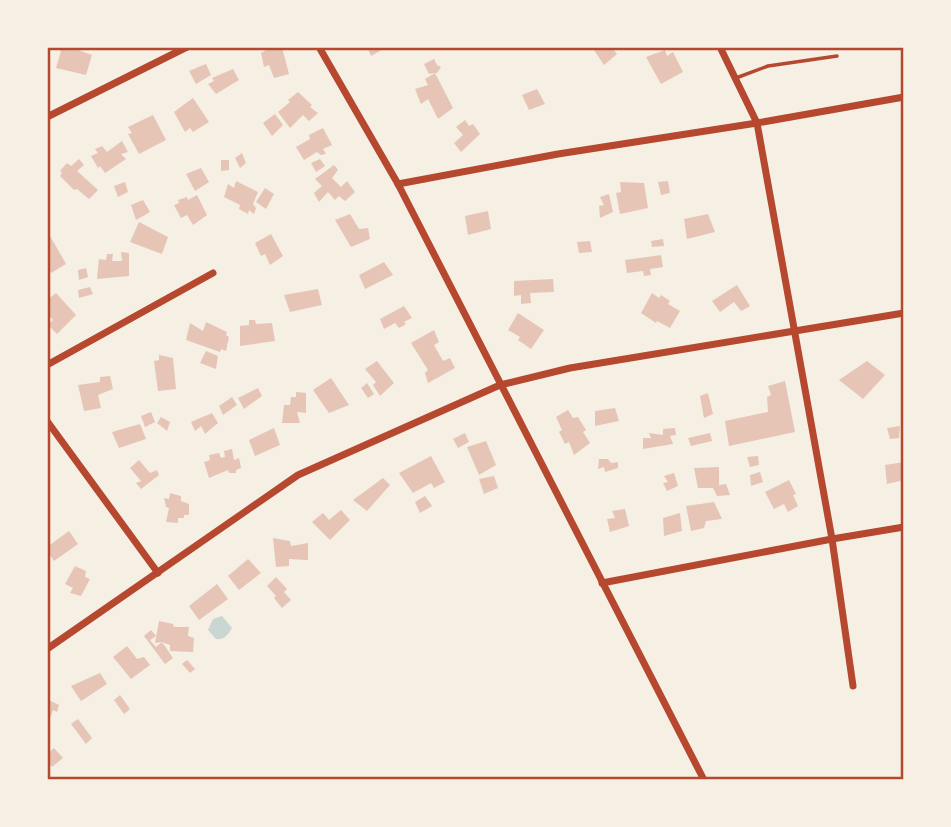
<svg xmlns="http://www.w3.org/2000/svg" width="951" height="827" viewBox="0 0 951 827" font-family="'Public Sans',sans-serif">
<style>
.water{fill:#c9d6d2}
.building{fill:#e6c5b7}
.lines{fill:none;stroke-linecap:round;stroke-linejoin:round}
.service{stroke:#b5482f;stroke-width:3.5}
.minor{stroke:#b5482f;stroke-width:7}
.neatline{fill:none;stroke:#b5482f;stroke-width:2.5}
</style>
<rect width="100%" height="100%" fill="#f6efe4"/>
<!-- water -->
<path class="water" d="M222,616l10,12c-4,7 -8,12 -16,11l-8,-9 5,-11z"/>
<!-- building -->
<g class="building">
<path d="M54,47h25l-1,3 14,5 -6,20 -30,-7 5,-17z"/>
<path d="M267,47h15l7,27 -15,4 -5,-13 -5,2 -3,-14 5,-3z"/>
<path d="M367,47h20l-16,9z"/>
<path d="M599,47h12l6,7 -13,11 -10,-15z"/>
<path d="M665,50l2,6 6,-4 10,20 -22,12 -15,-27z"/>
<path d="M434,59l3,6 4,2 -4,6h-2l18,35 -15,11 -10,-20 -7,5 -6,-15 13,-4 -3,-6 10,-6 -6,1 -5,-10z"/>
<path d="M206,64l5,11 -15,9 -7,-13z"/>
<path d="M233,69l6,11 -23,14 -8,-10 6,-3 -2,-3z"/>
<path d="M537,89l8,15 -16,6 -7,-15z"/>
<path d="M298,92l14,13 -2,2 8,6 -9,8 -6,-6 -13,13 -12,-16 12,-10 -2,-2z"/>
<path d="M193,98l16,24 -16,10 -3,-4 -5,4 -11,-20z"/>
<path d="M275,114l8,11 -11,11 -9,-13z"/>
<path d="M153,115l13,25 -27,14 -11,-20 4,-1 -4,-6z"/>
<path d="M465,120l4,6 4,-2 7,10 -19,18 -7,-9 9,-8 -7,-8z"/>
<path d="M323,128l9,17 -9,4 3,5 -5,1 -4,-3 -13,8 -8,-13 14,-8 -1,-4z"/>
<path d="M122,141l6,11 -7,2 5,5 -21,14 -5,-7 -2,2 -7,-12 7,-3 -3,-4 7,-3 5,6z"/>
<path d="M242,153l4,10 -6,5 -5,-10z"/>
<path d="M79,159l5,6 -7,6 21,19 -9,9 -12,-10 -3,1 -14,-14 2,-3 -2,-2 7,-8 4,3z"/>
<path d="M320,159l5,7 -9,6 -5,-9z"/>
<path d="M221,160h8v10l-8,1z"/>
<path d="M334,165l4,5 -6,8 9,9 6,-6 8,11 -10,9 -6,-5 -4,4 -7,-8 -9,10 -5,-9 8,-7 -7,-7z"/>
<path d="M201,168l8,14 -14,9 -9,-17z"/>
<path d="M236,181l22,11 -5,12 3,4 -2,6 -5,-4 -1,4 -9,-5 1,-4 -16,-8 4,-13 6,4z"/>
<path d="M668,181l2,12 -9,2 -3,-13z"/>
<path d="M125,182l3,10 -10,5 -4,-11z"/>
<path d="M620,182l24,1 4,25 -28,6 -4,-21 5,-1z"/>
<path d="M265,188l9,6 -8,15 -10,-7z"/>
<path d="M609,194l4,18 -13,6 -1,-12 5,-1 -4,-8z"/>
<path d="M197,195l10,20 -14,10 -6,-10 -6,3 -7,-13 5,-2 -1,-3 9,-3 1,3z"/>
<path d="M143,200l7,12 -14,8 -5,-15z"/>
<path d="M488,211l3,18 -23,6 -3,-19z"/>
<path d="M350,214l9,15 9,-1 2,11 -19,8 -16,-27z"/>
<path d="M708,214l7,18 -28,7 -3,-20z"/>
<path d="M139,222l29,15 -6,17 -32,-12z"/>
<path d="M49,234l17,30 -15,9 -4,-7v-30z"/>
<path d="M271,234l12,22 -13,9 -5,-11 -4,2 -6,-13z"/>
<path d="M663,239l1,7 -12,1 -1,-6z"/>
<path d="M590,241l2,11 -13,1 -2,-11z"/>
<path d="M121,252l8,1v23l-32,3 2,-20 7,1 1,-6h6l-1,7h10z"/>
<path d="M661,255l2,12 -13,2 1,6 -7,1 -1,-5 -16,2 -2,-13z"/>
<path d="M384,262l9,13 -28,14 -6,-14z"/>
<path d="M86,268l2,9 -9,3 -1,-10z"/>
<path d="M553,279l1,13 -24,1 1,10 -10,1v-9l-7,1v-15z"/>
<path d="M737,285l13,21 -9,5 -7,-9 -14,10 -8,-11z"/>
<path d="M90,287l3,7 -14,4 -1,-8z"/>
<path d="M318,289l4,16 -32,7 -6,-17z"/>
<path d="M56,293l20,22 -19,19 -9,-9 5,-5 -6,-7v-13z"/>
<path d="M652,293l7,5 2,-3 9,6 -2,3 12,7 -10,17 -13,-7 -1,2 -15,-10z"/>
<path d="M404,306l8,12 -8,4 2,2 -7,4 -4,-5 -11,6 -4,-10z"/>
<path d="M518,313l26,17 -13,19 -13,-9 2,-3 -12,-7z"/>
<path d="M249,320h6l1,4 16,-1 3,18 -35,5v-20l9,-1z"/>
<path d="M206,322l21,10 -1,3 3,2 -3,14 -5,-2 -1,3 -34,-12 4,-17 13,8z"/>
<path d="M434,330l5,12 -5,3 9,16 7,-3 5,10 -27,15 -3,-10 3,-3 -17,-27z"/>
<path d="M206,351l12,5 -2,13 -16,-6z"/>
<path d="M159,355l14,3 3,31 -18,2 -4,-30 5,-1z"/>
<path d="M377,361l17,22 -14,13 -7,-11 3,-3 -11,-13z"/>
<path d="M867,361l18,14 -22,24 -24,-19z"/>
<path d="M110,376l3,13 -15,6 3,13 -17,3 -6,-26 22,-3v-5z"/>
<path d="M331,378l18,27 -20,8 -16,-23z"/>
<path d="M785,381l10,51 -66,14 -4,-25 43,-9 -1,-15 4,-2 -3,-9z"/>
<path d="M367,383l7,11 -6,4 -7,-10z"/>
<path d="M258,388l4,8 -18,13 -6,-11z"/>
<path d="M296,392l10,1v20l-9,-1 3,11h-18l2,-18h6l1,-8h5z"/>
<path d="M708,393l5,21 -9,4 -4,-22z"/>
<path d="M232,397l5,8 -14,10 -4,-9z"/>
<path d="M615,408l4,13 -24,5v-15z"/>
<path d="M568,410l5,8 5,-1 8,13 -3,2 7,11 -16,12 -5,-13 -4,2 -6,-12 3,-2 -6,-13z"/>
<path d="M151,412l4,10 -10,5 -4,-11z"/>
<path d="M212,413l6,10 -13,11 -4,-8 -6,5 -4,-9z"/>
<path d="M161,417l9,5 -3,9 -10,-8z"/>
<path d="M140,424l6,15 -27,9 -7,-16z"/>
<path d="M900,426l-1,12 -9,1 -3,-11z"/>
<path d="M274,428l6,17 -25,11 -6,-16z"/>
<path d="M675,428l1,7 -6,1 3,8 -30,5v-11h8l-2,-5 14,2v-6z"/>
<path d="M465,433l4,9 -11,6 -5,-9z"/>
<path d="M710,433l2,8 -21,5 -3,-8z"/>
<path d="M486,441l10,24 -17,10 -12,-28z"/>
<path d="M232,449l2,11 5,-2 2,10 -5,2v3h-7l-1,-3 -19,8 -5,-16 6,-2 -1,-5 10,-2 2,5 4,-1 -1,-6z"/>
<path d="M431,456l14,26 -11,6 -3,-5 -18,10 -14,-20z"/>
<path d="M758,456l1,9 -9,2 -3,-10z"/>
<path d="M599,459h9l3,4 7,-1v6l-13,4 -1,-5 -6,2z"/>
<path d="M139,460l11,13 7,-3 2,5 -18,14 -5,-6 5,-2 -11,-13z"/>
<path d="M904,462v18l-17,4 -2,-19z"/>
<path d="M719,467v18l7,-1 4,11 -13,1 -4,-8h-15l-4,-20z"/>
<path d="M760,472l3,10 -12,4 -1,-11z"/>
<path d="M674,473l4,13 -11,5 -4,-8 5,-1 -4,-6z"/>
<path d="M494,476l4,12 -14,6 -5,-15z"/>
<path d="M383,478l7,7 -23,26 -14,-11z"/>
<path d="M789,480l7,14 -3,1 5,11 -10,6 -4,-8 -10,5 -9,-17z"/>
<path d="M170,493l11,3v5l8,3v11h-5v3h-6v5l-12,-1 3,-14 -3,-1 -2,-9 5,1z"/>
<path d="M425,496l7,10 -12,7 -5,-11z"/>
<path d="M714,502l8,17 -16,2 -2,7 -13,3 -5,-25z"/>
<path d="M625,509l4,17 -19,6 -3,-13 8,-1 -3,-7z"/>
<path d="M341,510l9,10 -20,20 -18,-18 11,-9 6,7z"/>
<path d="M680,513l2,18 -18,5 -1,-18z"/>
<path d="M69,531l9,13 -24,17 -7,-10v-4z"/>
<path d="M273,538l17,3 1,5 17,-3v17l-19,-1v7l-13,1z"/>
<path d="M248,559l13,14 -22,17 -11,-14z"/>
<path d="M75,566l11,5 -1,6 5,2 -9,17 -11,-3 3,-5 -8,-4z"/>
<path d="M276,577l11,12 -3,3 7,8 -9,8 -8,-10 2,-2 -9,-10z"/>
<path d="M217,584l11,15 -29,21 -10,-14z"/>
<path d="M159,621l14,3 1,3h15l-1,9 6,2 -1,14 -23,-1v-6l-8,-3 11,16 -8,6 -21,-28 7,-6 5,6 -6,4 6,7 6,-5 -7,1z"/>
<path d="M127,646l10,13 7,-2 6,8 -19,14 -18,-22z"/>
<path d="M187,660l8,9 -5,4 -8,-9z"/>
<path d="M100,673l7,11 -26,17 -10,-15z"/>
<path d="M120,695l10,14 -6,5 -10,-14z"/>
<path d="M47,699l12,6 -2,7 -4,-2 -5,15z"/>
<path d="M78,719l14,19 -6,6 -15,-20z"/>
<path d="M54,748l9,10 -11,9 -5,-6v-7z"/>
</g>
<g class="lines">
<!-- service -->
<path class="service" d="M736,78l32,-12 69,-10"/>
<!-- minor -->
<g class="minor">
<path d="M319,47l79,137 306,596"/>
<path d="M720,47l37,76 75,416 21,147"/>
<path d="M47,117l140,-70"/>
<path d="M398,184l160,-30 199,-31 147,-26"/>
<path d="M47,365l166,-92"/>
<path d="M47,421l111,152"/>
<path d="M602,583l230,-44 72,-12"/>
<path d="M47,649l251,-174 202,-90 70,-17 334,-55"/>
</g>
</g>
<!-- border -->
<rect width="951" height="827" fill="none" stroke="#f6efe4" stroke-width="98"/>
<rect x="49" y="49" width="853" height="729" class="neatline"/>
</svg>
